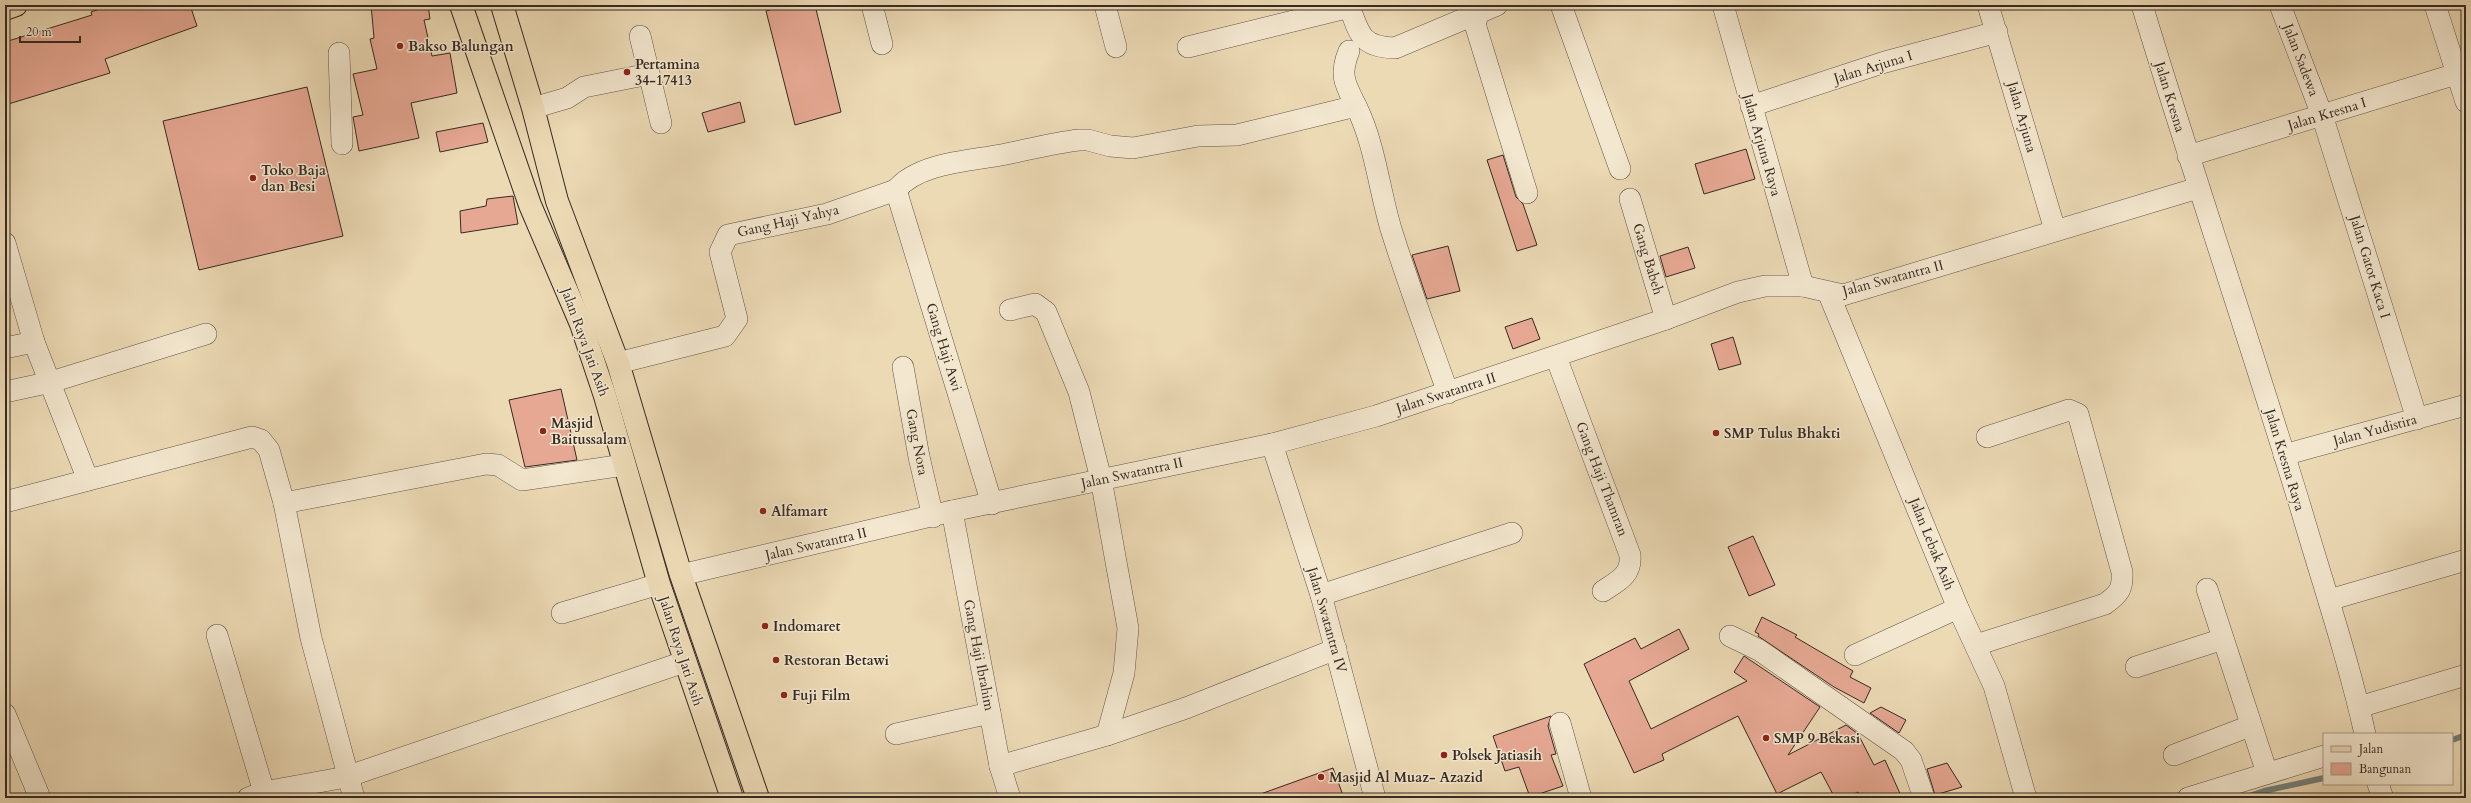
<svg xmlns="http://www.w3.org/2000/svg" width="2471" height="803" viewBox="0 0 2471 803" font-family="Cardo,serif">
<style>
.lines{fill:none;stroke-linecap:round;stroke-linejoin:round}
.stream{stroke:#747f7c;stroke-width:6}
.building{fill:#e6a893;stroke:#362a23}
.minor-casing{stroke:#645648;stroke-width:22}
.major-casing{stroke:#362a23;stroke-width:24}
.minor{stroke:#f3e7cf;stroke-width:21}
.major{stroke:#ecdab5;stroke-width:22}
.poi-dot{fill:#8f2418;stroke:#f3e7cf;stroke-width:1.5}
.labels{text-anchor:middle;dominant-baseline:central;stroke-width:3;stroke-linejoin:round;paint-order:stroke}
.poi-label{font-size:14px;font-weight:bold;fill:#362a23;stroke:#f3e7cf;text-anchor:start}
.street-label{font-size:14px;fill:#362a23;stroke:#f3e7cf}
</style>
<rect width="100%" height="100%" fill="#ecdab5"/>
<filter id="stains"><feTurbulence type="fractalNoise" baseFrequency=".005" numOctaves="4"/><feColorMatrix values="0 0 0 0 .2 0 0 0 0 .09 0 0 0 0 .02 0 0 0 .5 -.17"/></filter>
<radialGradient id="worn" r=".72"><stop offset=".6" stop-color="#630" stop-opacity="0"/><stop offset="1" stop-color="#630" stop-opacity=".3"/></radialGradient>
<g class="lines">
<!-- stream -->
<g class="stream">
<path d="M2452,740l14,-5"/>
<path d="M2243,798l21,-7 60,-13"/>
</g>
</g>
<!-- building -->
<g class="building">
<path d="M111,5h79l7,21 -92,33 5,14 -105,32v-63l87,-27 -1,-3z"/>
<path d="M371,5h57l2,14 -6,1 8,36 18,-3 7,40 -46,10 8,35 -60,13 -6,-34 10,-2 -10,-41 24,-5 -7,-30 4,-1z"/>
<path d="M788,5h27l26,107 -46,13 -29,-114z"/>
<path d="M307,87l36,149 -144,34 -36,-149z"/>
<path d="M740,102l5,20 -37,10 -6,-19z"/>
<path d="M483,123l5,19 -48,10 -4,-20z"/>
<path d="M1746,149l9,30 -51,15 -9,-30z"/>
<path d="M1503,155l13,42 7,7 14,41 -20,6 -30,-91z"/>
<path d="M513,196l5,28 -57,9 -1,-22 26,-5 1,-7z"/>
<path d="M1448,246l12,45 -33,8 -15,-44z"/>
<path d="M1688,247l7,21 -29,9 -6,-21z"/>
<path d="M1532,318l8,21 -27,10 -8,-22z"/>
<path d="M1733,337l8,27 -22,6 -8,-26z"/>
<path d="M561,389l16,71 -52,7 -16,-67z"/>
<path d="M1753,536l22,49 -26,11 -21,-49z"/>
<path d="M1762,617l35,18 -2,2 58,34 -3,6 21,11 -7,15 -30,-16 -76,-51 1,-2 -4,-2z"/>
<path d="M1679,629l10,20 -60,32 22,48 96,-48 -13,-9 10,-16 76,51 -32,48 58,-30 12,9 16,31 11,-5 17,38h-41l-3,-6 -12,6h-11l-14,-26 -44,22 -39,-78 -76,38 2,6 -30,13 -50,-109 51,-26 6,11z"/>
<path d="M1881,707l25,13 -7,13 -29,-20z"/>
<path d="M1551,716l-3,10 8,28 -5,1 12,31 -33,11 -11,-30 -14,4 -12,-35z"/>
<path d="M1947,763l15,24 -27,8 -8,-26z"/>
<path d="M1333,768l11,30h-89v-2z"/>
</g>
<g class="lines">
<!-- minor casing -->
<g class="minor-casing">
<g id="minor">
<path d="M872,5l10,39"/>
<path d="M1105,5l11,42"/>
<path d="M1349,5c10,29 12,42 46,43l102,-43"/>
<path d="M1477,5l2,7 -4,12 52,169"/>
<path d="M1561,5l59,164"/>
<path d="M1723,5l80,281"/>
<path d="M1988,5l67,225"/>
<path d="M2142,5c51,169 108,336 159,504 22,75 47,149 64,225"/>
<path d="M2280,5l42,110 95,304"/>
<path d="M2435,5l31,97"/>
<path d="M640,36l21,87"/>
<path d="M1188,47l162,-40"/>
<path d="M1349,51c-10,24 -4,33 7,55"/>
<path d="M339,53l3,91"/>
<path d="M1751,106l134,-44 112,-30"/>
<path d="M533,108l34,-10 17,-11 65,-13"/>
<path d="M2188,156l278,-85"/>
<path d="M896,190c22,-27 73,-29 105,-35 26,-5 52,-12 78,-15h9l22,6 23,2 65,-12 39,-1 119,-29c19,38 23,83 35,123 17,55 38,110 57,164"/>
<path d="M896,190l96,314"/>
<path d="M1630,199l36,120"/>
<path d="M5,243l29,99 54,138"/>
<path d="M1828,292l130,316 36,78 32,112"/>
<path d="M1010,310l25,-6 11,8 33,80 22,87 27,149 -4,45 -17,62"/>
<path d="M5,348l29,-6"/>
<path d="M1556,357l74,198c2,20 -12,26 -27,36"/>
<path d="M618,363l107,-27 12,-17 -17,-67 8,-17 99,-21 69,-24"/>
<path d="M903,367l16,90 14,60"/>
<path d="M5,392l46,-10 155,-48"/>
<path d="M1272,444l49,151 54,203"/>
<path d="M2284,455l182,-50"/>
<path d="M5,502l247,-65 9,3 8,10 15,53 27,135 43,160"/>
<path d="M284,503l202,-39 12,1 24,15 102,-15"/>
<path d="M952,511l48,255 10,32"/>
<path d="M681,575l271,-64 320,-67 104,-28 290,-97 72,-27 27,-6h38l40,9 355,-107"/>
<path d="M2207,589l60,184"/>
<path d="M1321,595l191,-62"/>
<path d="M2329,600l137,-40"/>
<path d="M562,613l97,-29"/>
<path d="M217,635l47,157"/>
<path d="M1730,636l29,14 145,101 7,9 13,38"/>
<path d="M1976,645l129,-41c14,-10 18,-15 17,-32l-44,-158 -9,-4 -82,27"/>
<path d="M1855,655l103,-47"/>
<path d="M2136,667l87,-28"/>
<path d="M2359,707l107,-32"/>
<path d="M5,714l35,84"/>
<path d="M1560,723l21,75"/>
<path d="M896,734l94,-21"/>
<path d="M2174,755l76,-29"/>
<path d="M1000,766l107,-31 79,-27 150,-59"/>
<path d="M2378,784l5,14"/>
<path d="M248,798l16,-6 82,-15 338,-115"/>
<path d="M2188,798l136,-42"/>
</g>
</g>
<!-- major casing -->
<g class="major-casing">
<g id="major">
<path d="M461,5l69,200 51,119 24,72 54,188 73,214"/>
<path d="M502,5l31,103 24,93 61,162 63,212 77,223"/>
<path d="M5,9l11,-4"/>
</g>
</g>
<!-- minor -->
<use href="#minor" class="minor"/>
<!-- major -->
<use href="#major" class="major"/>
</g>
<!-- markers -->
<g class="poi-dot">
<circle cx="400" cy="46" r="4"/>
<circle cx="627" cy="72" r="4"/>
<circle cx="253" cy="178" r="4"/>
<circle cx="543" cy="431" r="4"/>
<circle cx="1716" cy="433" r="4"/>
<circle cx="763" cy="511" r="4"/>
<circle cx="765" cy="626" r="4"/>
<circle cx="776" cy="660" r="4"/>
<circle cx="784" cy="695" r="4"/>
<circle cx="1766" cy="738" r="4"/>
<circle cx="1444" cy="755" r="4"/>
<circle cx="1321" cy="777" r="4"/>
</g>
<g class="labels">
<!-- poi labels -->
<g class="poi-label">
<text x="408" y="46">Bakso Balungan</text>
<text x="635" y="64">Pertamina<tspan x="635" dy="16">34-17413</tspan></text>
<text x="261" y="170">Toko Baja<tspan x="261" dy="16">dan Besi</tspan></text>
<text x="551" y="423">Masjid<tspan x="551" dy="16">Baitussalam</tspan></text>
<text x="1724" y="433">SMP Tulus Bhakti</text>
<text x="771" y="511">Alfamart</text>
<text x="773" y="626">Indomaret</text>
<text x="784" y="660">Restoran Betawi</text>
<text x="792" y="695">Fuji Film</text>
<text x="1774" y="738">SMP 9 Bekasi</text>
<text x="1452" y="755">Polsek Jatiasih</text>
<text x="1329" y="777">Masjid Al Muaz- Azazid</text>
</g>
<!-- street labels -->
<g class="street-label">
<text transform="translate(2301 60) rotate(69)">Jalan Sadewa</text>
<text transform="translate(1873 67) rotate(-17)">Jalan Arjuna I</text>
<text transform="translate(2170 97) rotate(73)">Jalan Kresna</text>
<text transform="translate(2327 114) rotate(-17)">Jalan Kresna I</text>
<text transform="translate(2022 117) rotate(74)">Jalan Arjuna</text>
<text transform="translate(1762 145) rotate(74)">Jalan Arjuna Raya</text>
<text transform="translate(788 221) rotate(-13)">Gang Haji Yahya</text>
<text transform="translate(1648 259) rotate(73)">Gang Babeh</text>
<text transform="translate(2370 267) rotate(73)">Jalan Gatot Kaca I</text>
<text transform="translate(1893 278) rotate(-15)">Jalan Swatantra II</text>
<text transform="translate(585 342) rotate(70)">Jalan Raya Jati Asih</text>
<text transform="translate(944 347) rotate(73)">Gang Haji Awi</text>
<text transform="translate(1446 393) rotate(-18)">Jalan Swatantra II</text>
<text transform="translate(2375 430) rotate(-15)">Jalan Yudistira</text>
<text transform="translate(917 442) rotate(79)">Gang Nora</text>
<text transform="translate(2285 460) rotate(73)">Jalan Kresna Raya</text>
<text transform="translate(1132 473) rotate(-12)">Jalan Swatantra II</text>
<text transform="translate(1602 479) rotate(69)">Gang Haji Thamran</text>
<text transform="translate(816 544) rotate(-13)">Jalan Swatantra II</text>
<text transform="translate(1932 544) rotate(68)">Jalan Lebak Asih</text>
<text transform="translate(1327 620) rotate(74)">Jalan Swatantra IV</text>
<text transform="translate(681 651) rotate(72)">Jalan Raya Jati Asih</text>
<text transform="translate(979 655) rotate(79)">Gang Haji Ibrahim</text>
</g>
</g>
<!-- margin -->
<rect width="2471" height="803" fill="none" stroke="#ecdab5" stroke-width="20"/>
<rect x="6" y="6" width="2459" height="791" fill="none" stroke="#362a23" stroke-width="2"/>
<rect x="10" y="10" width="2451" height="783" fill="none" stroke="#362a23"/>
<!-- legend -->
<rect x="2323" y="733" width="130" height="52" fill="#f3e7cf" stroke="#a79b8a"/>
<rect x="2331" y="746" width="20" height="6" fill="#ecdab5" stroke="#a79b8a"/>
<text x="2359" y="753" font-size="12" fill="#362a23">Jalan</text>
<rect x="2331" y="763" width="20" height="12" fill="#e6a893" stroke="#a79b8a"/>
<text x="2359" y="773" font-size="12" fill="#362a23">Bangunan</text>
<!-- scale -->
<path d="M20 36v6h60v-6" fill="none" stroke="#362a23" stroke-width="2"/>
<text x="26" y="36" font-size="12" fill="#362a23" stroke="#f3e7cf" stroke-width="3" paint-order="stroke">20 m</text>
<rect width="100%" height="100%" filter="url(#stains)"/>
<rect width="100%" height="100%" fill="url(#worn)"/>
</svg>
